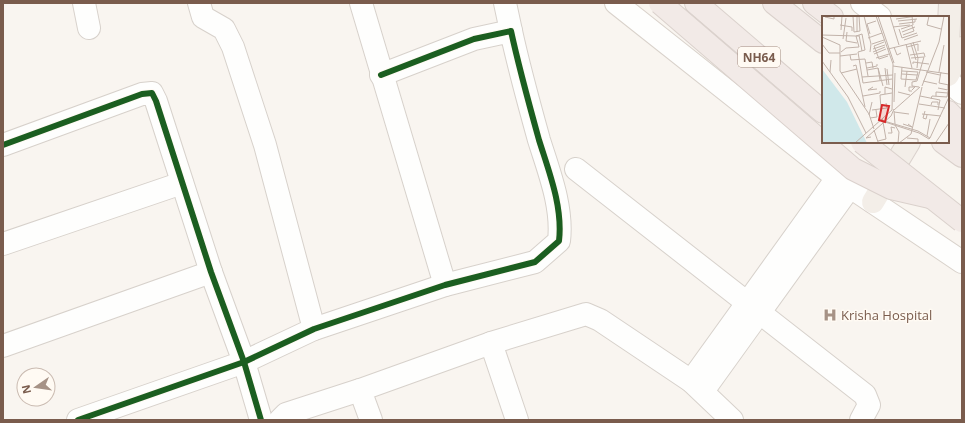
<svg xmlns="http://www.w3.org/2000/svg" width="965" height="423" viewBox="0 0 965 423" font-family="'Open Sans',sans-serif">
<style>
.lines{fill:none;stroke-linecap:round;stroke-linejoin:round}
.street-casing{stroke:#d7d1cb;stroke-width:24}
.secondary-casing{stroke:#d9d2cb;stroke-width:24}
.primary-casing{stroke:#dad1cc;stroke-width:24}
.highway-casing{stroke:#dad1cc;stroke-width:24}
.street{stroke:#fefefd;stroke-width:22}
.secondary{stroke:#fefefd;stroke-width:22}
.primary{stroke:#f3eee8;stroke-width:22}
.highway{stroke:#f2eae7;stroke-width:22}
.highway-bridge-casing{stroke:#dad1cc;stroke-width:24;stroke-linecap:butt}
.highway-bridge{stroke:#f2eae7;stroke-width:22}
.cycleway-casing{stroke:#fffaf3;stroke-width:8}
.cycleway{stroke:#1b5e20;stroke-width:6}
.labels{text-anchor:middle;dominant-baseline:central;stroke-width:3;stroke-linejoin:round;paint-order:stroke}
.shield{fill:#fffaf3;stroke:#a28b7f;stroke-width:1}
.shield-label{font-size:12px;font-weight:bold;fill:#7a5c4d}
.poi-label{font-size:13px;fill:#7a5c4d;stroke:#fffaf3;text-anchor:start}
.inset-road{fill:none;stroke:#c2b3aa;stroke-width:1}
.view{fill:#d62828;fill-opacity:0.15;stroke:#d62828;stroke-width:2}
.inset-edge{fill:none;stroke:#7a5c4d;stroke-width:2}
</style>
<rect width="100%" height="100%" fill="#f9f5f0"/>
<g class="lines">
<!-- street casing -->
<g class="street-casing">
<g id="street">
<path d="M84,3l5,25"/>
<path d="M199,3l4,14 21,12 9,18 32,98 49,184"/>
<path d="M361,3l84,282"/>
<path d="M505,3l6,28"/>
<path d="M3,145l139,-51 10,-1 4,8 55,171 33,90 17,58"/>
<path d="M576,169l289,226 4,10 -8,15"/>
<path d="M3,244l179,-61"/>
<path d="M491,343l95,-29 14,6 91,61 41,39"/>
<path d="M3,346l208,-74"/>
<path d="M691,381l146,-203"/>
<path d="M703,391l147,-204"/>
<path d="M78,420l166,-58 70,-33 131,-44 90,-23 24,-21c4,-34 -10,-69 -20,-101 -10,-36 -20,-72 -28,-109l-37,8 -93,36"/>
<path d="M280,420l6,-6 74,-24"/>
<path d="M371,420l-11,-30 131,-47 26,77"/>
</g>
</g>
<!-- secondary casing -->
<g class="secondary-casing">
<g id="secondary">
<path d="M616,3l221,175 125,84"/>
<path d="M862,3l18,14"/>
<path d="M948,81l14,12"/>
</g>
</g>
<!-- primary casing -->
<g class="primary-casing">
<g id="primary">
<path d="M948,46l2,-43"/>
<path d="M948,75l14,-27"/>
<path d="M873,202l36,-60"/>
</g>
</g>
<!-- highway casing -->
<g class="highway-casing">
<g id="highway">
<path d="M696,3l127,109"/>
<path d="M774,3l49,39"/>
<path d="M814,3l18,14"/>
<path d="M948,112l6,6 8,22"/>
<path d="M943,142l19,14"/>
</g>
</g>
<!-- street -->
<use href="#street" class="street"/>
<!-- secondary -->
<use href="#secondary" class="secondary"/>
<!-- primary -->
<use href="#primary" class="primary"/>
<!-- highway -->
<use href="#highway" class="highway"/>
<!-- highway-bridge casing -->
<g class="highway-bridge-casing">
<g id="highway-bridge">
<path d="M660,3l193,166 38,19 39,9"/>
<path d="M862,142l100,79"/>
</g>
</g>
<!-- highway-bridge -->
<use href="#highway-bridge" class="highway-bridge"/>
<!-- cycleway casing -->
<g class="cycleway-casing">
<g id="cycleway">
<path d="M3,145l139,-51 10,-1 4,8 55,171 33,90 17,58"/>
<path d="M78,420l166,-58 70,-33 131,-44 90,-23 24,-21c4,-34 -10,-69 -20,-101 -10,-36 -20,-72 -28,-109l-37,8 -93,36"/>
</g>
</g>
<!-- cycleway -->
<use href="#cycleway" class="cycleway"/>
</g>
<!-- icons -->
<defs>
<g id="hospital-bare" transform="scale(1.08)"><path d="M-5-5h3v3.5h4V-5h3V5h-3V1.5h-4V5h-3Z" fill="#a69286" stroke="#fffaf3" stroke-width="2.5" paint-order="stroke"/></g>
</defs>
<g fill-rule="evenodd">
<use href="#hospital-bare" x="830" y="315"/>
</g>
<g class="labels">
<!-- shield labels -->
<rect class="shield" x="738" y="47" width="42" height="20" rx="3"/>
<g class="shield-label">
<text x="759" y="57">NH64</text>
</g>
<!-- poi labels -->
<g class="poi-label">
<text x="841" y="315">Krisha Hospital</text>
</g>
</g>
<!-- overview -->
<g transform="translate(822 16)">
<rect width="127" height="127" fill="#f9f5f0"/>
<path d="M0,53l25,33 20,41h-45z" fill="#d0e8ea"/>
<path class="inset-road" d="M31,0l1,16 6,-1 -1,-15M35,0v16M42,0l7,28 -1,8M56,0l16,47M68,0l9,29M107,0l-2,9 14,4M3,1l9,2v-3M74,3l21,-3M76,5l19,-2M77,8l16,-2v-3M18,9l12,2v4M71,11l17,-2M77,13l3,9 15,-5M79,13l12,-4 -1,-9M19,14l1,-14M25,16l-1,9 11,2M80,16l13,-5M48,18l-3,-10 9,-3M0,19l34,1 3,11 -13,1 -5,4M37,19l3,16M81,19l11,-4 -2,-5M37,20h-3l6,-2 3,16 -7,2 5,31M0,21l18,8v26l29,43 5,15M46,22l14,-5M21,23l3,-21M82,24l14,-5M62,26l-10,4 5,13 9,-3M91,26l5,16 -1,10M0,28l7,9h11M50,28l12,-4M84,28l6,24M89,28l5,16M72,31l3,8 4,-2M85,31l11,-3v7M51,33l12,-4M66,33l33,-8M51,36l12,-5M52,38l12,-5M28,39l1,5 14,-1 3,17M88,39l14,-2 1,4M18,40l17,-2M54,42l13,-4M89,42l13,-1 -7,24 -5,1v4l7,1M0,45l26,36 18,36M44,47l6,-1 1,6M91,48v-2l16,2M31,50l3,-1 9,42M71,50l56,8M45,52l10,-2v-2M56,52l5,18M63,52l2,17M65,53l2,16M45,54l11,-2 2,12M80,55l16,1 -2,8 -15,-1 1,-12M8,56l1,-12M104,56l14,3M117,56l5,-27M119,56l-2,11 10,2M19,57l16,-4M80,58l15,1M40,61l31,-2M101,65l14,3M41,67l29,-4M100,70l17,-44 5,-26M51,71l-5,3 9,-1M83,71l2,-16M116,72l10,2v-5M90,75h-3v-4h6l-3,3M76,76l12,3M63,78v-7l7,2M41,80l17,-3v-2M98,80l20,4 -2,10M114,80v-4l12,1M109,83l1,-3 15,1 1,-6M72,86l1,-29M97,88l26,4M109,89l1,-3h6v3M59,93l-1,-14 12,-2M50,94l15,-2 -1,-5M72,94l26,-23M72,95l1,13M103,95l-2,7 3,1 1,-4M72,96l15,2M100,98l19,2M47,99l3,-13M48,102l7,-1 -1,-7M60,103l3,3 34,11 10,6 1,-1 -12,-7 -34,-10M81,108l9,3 -4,-3M73,109l4,7 -1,11M52,114l4,12M66,117h4l-1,-6 4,1M105,120l3,-17M49,121l-5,1 25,-22 3,-7M85,122l11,1v4M108,122l19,-41M56,125l8,-2 -3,-17M114,126l13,-19M33,127l37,-33 1,-46 -17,-48M77,127l12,-9 11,-47"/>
<path class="view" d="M60,89l7,1 -4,16 -6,-2z"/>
<rect width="127" height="127" class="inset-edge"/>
</g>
<!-- border -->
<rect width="965" height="423" fill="none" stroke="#7a5c4d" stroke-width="8"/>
<!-- north arrow -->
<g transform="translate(36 387) rotate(257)"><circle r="19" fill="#fffaf3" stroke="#cabbb1"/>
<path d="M0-3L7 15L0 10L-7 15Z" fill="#a69286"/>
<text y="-6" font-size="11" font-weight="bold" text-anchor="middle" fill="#7a5c4d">N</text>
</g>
</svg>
